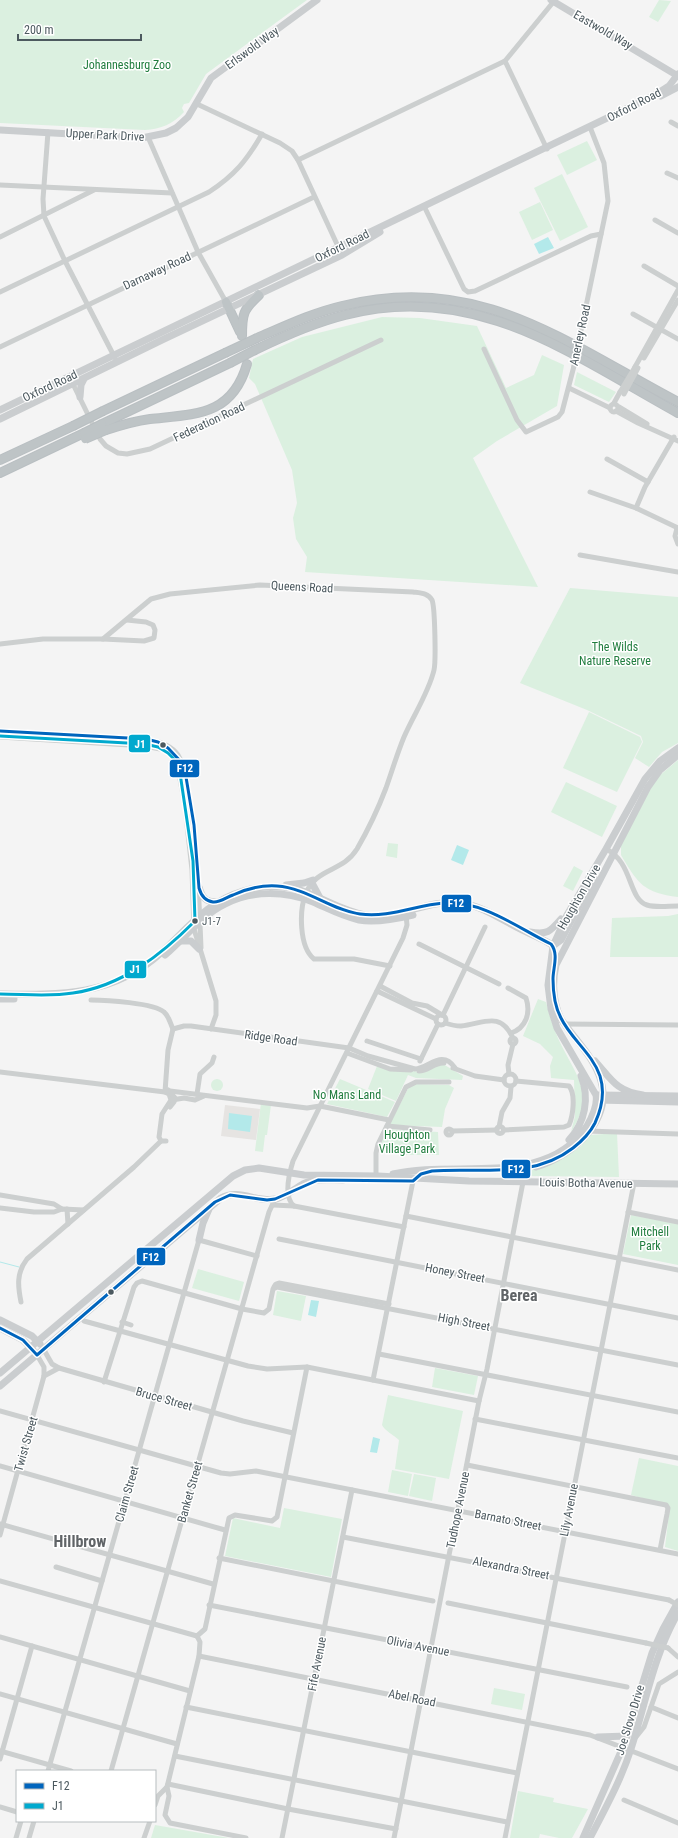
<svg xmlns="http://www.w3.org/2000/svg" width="678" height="1838" viewBox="0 0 678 1838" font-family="'Roboto Condensed',sans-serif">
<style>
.green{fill:#dbf0e0}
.sand{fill:#e6e4e2}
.water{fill:#b3e9ea}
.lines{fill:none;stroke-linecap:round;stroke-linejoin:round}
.stream{stroke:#b3e9ea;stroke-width:1}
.highway-casing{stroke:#b9bfc2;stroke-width:10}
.minor{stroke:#cccfcf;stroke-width:5}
.major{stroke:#cacdcf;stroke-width:7}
.highway{stroke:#bec4c6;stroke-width:8}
.highway-bridge-casing{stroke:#b9bfc2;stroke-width:10;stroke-linecap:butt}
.minor-bridge{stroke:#cccfcf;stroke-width:5}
.highway-bridge{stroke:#bec4c6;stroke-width:8}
.bus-1-casing{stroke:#fff;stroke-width:6}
.bus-2-casing{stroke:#fff;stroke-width:6}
.bus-1{stroke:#0065bd;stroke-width:3}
.bus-2{stroke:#00a9ce;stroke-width:3}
.bus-dot{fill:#4c595f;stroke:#fff;stroke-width:1.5}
.labels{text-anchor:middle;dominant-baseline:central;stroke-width:3;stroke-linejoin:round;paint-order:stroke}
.bus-label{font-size:11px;fill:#4c595f;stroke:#fff;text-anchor:start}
.street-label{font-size:12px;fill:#4c595f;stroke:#fff}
.park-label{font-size:12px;fill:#207d3e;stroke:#fff}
.district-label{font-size:16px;font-weight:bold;fill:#606467;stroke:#fff}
.line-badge{stroke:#fff;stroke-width:1.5}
.badge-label{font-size:11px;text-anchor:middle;font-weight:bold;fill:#fff}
</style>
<rect width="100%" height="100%" fill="#f4f4f4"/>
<!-- green -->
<g class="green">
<path d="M0,0h307l-101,74 -17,29 -5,1 -2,4 2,4c-11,12 -23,17 -39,18l-145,-7z"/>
<path d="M659,0l12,1 -13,21 -9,-5z"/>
<path d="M587,141l10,19 -30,15 -10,-20z"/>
<path d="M562,174l26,53 -28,14 -26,-53z"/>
<path d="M540,202l13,28 -21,10 -13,-28z"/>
<path d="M382,317l38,1 57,8 29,62 28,-13 8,-20 22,10 -7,41 -60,35 -24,17 65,129 -233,-15 2,-15 -11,-18 -3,-21 4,-15 -5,-33 -37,-86 -6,-6 4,-19 49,-22z"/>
<path d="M577,372l39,20 -7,10 -35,-17z"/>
<path d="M570,588l108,9v146l-16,9 -13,15 -14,-9 8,-16 -2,-6 -54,-26 -67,-27z"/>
<path d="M589,712l51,25 2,5 -25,50 -54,-24z"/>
<path d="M678,760v137c-34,-4 -40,-13 -57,-42v-10l31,-59 7,-10z"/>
<path d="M566,782l51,24 -15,31 -51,-25z"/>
<path d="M388,843l10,1 -1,14 -11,-2z"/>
<path d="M574,866l9,5 -10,20 -10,-5z"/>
<path d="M678,914v43h-68l2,-39 56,-2z"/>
<path d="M538,999l8,3c3,12 7,25 12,36 16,36 39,54 13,94l4,-16 -1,-36 -23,-2 -1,-12 3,-9 -13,-13 -17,-8z"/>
<path d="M443,1064l20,12 -1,4 -46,-2 -8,-3 -12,26 -28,-12 9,-23 43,6z"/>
<circle cx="217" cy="1085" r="6"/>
<path d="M340,1079l55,23 -8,15 -60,-13z"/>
<path d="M415,1084l34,1 5,3 -9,21 -3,18 -53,-2 20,-38z"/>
<path d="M261,1103l10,2 -4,30h-2l-2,17 -8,-1z"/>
<path d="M389,1129l49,3 1,23h-36l-23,-5 2,-11z"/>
<path d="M617,1133l2,44 -90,-1 1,-7 43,-17 8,-6 9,-11z"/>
<path d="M631,1215l47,9v41l-55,-11z"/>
<path d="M198,1269l46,13 -5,19 -47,-13z"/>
<path d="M277,1291l29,5 -5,25 -28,-6z"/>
<path d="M435,1368l43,8 -4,19 -42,-8z"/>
<path d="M388,1395l75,16 -14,68 -54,-10 4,-29c-5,-5 -14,-9 -17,-15z"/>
<path d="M639,1458l39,8v85l-13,-4 5,-41 -39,-11z"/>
<path d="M392,1470l20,4 -4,22 -20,-4z"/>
<path d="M414,1474l22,4 -4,23 -23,-5z"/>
<path d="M284,1508l58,11 -11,58 -106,-21 8,-38 47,10z"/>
<path d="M494,1688l31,6 -3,16 -31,-6z"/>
<path d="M518,1791l36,7 -1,4 35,7 -16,29h-13l-19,-4 -1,4h-29z"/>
<path d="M155,1825l74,13h-78z"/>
</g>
<!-- sand -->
<path class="sand" d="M225,1105l35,4 -4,31 -35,-4z"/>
<!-- water -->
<g class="water">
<path d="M548,237l6,11 -15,6 -5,-10z"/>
<path d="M457,845l12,5 -6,15 -12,-5z"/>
<path d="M229,1113l23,3 -2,16 -22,-3z"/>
<path d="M311,1300l8,1 -3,16 -8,-2z"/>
<path d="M373,1437l7,2 -3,14 -7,-1z"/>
</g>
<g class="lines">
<!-- stream -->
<path class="stream" d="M0,1262l19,5"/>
<!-- highway casing -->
<g class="highway-casing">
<g id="highway">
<path d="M226,302l14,30"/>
<path d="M242,336c0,-22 1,-26 17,-41"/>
<path d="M257,338c28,-12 55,-25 85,-32 137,-34 222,36 336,96"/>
<path d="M255,350c29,-14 58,-27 90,-35 130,-34 226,39 333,98"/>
<path d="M103,411l122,-58"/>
<path d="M102,424l128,-61"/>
<path d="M106,430c15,-5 29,-9 44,-11 46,-5 82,-3 97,-55"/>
<path d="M0,460l73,-34"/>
<path d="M0,473l84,-40"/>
</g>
</g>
<!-- minor -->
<g class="minor">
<path d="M505,61l42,88"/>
<path d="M197,104l83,39 12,8 6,9 44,95"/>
<path d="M671,122l7,4"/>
<path d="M48,132l-5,67 1,17 21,45 50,97"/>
<path d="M148,137l50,115 28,50"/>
<path d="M298,160l207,-99 50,-61"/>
<path d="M667,173l11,5"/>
<path d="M0,185l172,8"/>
<path d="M424,206l40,83 4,3 7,-1 116,-55 10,-2"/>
<path d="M655,220l23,13"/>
<path d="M0,237l94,-47"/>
<path d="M644,266l34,20"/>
<path d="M0,292l209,-100c26,-17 38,-32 53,-58"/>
<path d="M633,314l45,25"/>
<path d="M580,335l28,-134 -4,-38 -14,-36"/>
<path d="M0,347l314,-150"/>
<path d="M484,349l33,71 9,12 32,-15 4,-5 12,-46"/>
<path d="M644,358l34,-58"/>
<path d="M635,367l43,-77"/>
<path d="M69,376l31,63 6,7 12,7 9,1 23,-5 231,-109"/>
<path d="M569,388l41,20"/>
<path d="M614,403l6,-11"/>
<circle cx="614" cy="408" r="4"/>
<path d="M619,407l28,17"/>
<path d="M616,411l22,12 40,18"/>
<path d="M607,459l41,23"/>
<path d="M590,492l46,16 42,20"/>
<path d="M636,508l9,-21 29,-50"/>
<path d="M677,528l-2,8 3,8"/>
<path d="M580,555l98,17"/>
<path d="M103,639l41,2 10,-3 1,-8 -2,-5 -7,-3 -19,-2"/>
<path d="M0,644l43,-5h60l48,-40 19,-5 90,-9 153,7c8,1 15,1 19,8 3,7 4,62 2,70 -5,22 -21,46 -30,67 -7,17 -12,34 -18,51 -8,21 -18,42 -29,61 -15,24 -40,18 -51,44 -7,17 -7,54 8,66h40l36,7"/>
<path d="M0,731l146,8c12,2 25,6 32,16 9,14 9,31 12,47 7,50 9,96 11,146"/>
<path d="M0,737l145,9 20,4 7,7 6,11 7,38 7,64 2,59 22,72v14l-5,14"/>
<path d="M606,849c27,13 22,50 41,56 9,3 21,1 31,1"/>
<path d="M419,944l80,40"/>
<path d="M380,986l32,17 15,3 15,9"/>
<path d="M508,988l18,10c5,15 0,30 -15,35"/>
<path d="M377,991l59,28"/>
<path d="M91,1000c15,0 63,3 73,12 5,4 6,11 9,17"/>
<circle cx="441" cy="1020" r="5"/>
<path d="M443,1015l42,-88"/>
<path d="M445,1023c6,2 11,3 16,3 22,-2 39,-16 52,12"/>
<path d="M564,1024l114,1"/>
<path d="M173,1029l11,-3h7l158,22 19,8 47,13c14,-1 27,-20 40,-1"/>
<circle cx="513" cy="1041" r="3"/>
<path d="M367,1041l54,18"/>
<path d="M347,1053l43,16 21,1"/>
<path d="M420,1061l18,-37"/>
<path d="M453,1068l22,8 29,4"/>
<path d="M419,1071c9,0 16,-9 25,-8"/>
<path d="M0,1072l165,20 4,2 2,6 -9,14 -3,23 2,4h5"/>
<circle cx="510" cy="1080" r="6"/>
<path d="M509,1074l-1,-9 5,-21"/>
<path d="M168,1090l7,8 -1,4 -4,5"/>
<path d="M170,1091l137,17 13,-2 69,14"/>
<path d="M165,1092l3,-42 5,-21"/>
<path d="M197,1094l3,-20 12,-11 2,-6"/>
<path d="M172,1100l12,-2 11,2 9,-4"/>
<path d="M387,1126l43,4"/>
<circle cx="500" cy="1130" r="3.5"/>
<path d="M499,1127l3,-15 8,-14 1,-11"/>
<circle cx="449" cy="1132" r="3"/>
<path d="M504,1130l60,-3 5,-2c4,-9 7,-31 0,-39l-53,-5"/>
<path d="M452,1131l45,-1"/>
<path d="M587,1131l91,3"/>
<path d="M376,1176v-23l2,-9 28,-57 10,-5h33"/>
<path d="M0,1195l54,9 8,5"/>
<path d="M273,1205l21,1 110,21"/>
<path d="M294,1206c-11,-9 -5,-32 -1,-45l110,-223 4,-13 -1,-10"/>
<path d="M0,1208l34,4h20l8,-3 22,1"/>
<path d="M67,1209l1,15"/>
<path d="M628,1212l50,10"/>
<path d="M406,1216l272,54"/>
<path d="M279,1239l399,79"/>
<path d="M274,1287l2,-3 3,-1 110,21"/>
<path d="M21,1302c-3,-15 -5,-29 6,-43l107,-92 27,-26"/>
<path d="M84,1321l164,45 19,3 40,-2 172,34"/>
<path d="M122,1322l9,3"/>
<path d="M44,1350l8,14 7,4 184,53 50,12"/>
<path d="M379,1354l299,58"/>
<path d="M44,1376l15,-8"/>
<path d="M373,1380l40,-199"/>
<path d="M104,1382l30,-95 3,-4 5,-2 100,28 22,4 5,-4 4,-20 4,-2 401,78"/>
<path d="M0,1411l221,62 9,1 26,-3 422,83"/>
<path d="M475,1419l203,39"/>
<path d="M467,1465l199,40 2,3 -1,6 -7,36"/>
<path d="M0,1466l225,64"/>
<path d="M0,1524l213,60"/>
<path d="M0,1535l44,-159v-9l-7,-12"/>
<path d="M343,1537l326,63"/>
<path d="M219,1558l214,43"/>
<path d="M56,1567l46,14"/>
<path d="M0,1581l197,55"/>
<path d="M448,1603l198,40"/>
<path d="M209,1605l418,82"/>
<path d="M197,1636l8,-7 24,-111 6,-3 37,6 5,-4 30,-150"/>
<path d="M0,1637l190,54"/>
<path d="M668,1648l10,9"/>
<path d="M199,1656l391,79 88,34"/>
<path d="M0,1694l177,50"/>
<path d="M186,1707l331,66"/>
<path d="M651,1707l27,11"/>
<path d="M636,1737l8,-10 15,-43 19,-12"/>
<path d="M0,1751l71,20"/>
<path d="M175,1756l332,66"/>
<path d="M0,1759l32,-113"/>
<path d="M48,1771l151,-531 58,16"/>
<path d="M111,1771l158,-559 6,-13"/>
<path d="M168,1784l120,25 108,20"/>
<path d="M167,1787l2,9 -4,19 5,8 76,15"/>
<path d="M624,1800l54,23"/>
<path d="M155,1805l3,-9 9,-9 32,-131 1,-14 -3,-6"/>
<path d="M0,1807l17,5"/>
<path d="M16,1838l5,-17"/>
<path d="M29,1838l5,-17"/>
<path d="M144,1838l6,-17"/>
<path d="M282,1838l70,-348"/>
<path d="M394,1838l85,-437 8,-32 36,-187"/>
<path d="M505,1838l129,-655"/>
</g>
<!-- major -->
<g class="major">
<path d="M551,0l127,76"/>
<path d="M661,96l17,-9"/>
<path d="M0,130l142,8 24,-5 10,-5 12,-11 23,-39 106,-78"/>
<path d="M80,397l1,-12 3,-6"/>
<path d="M0,410l655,-315 14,-9 9,-12"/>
<path d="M0,419l164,-80 178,-84 38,-23"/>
<path d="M312,883l8,15"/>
<path d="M286,885l18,-2 9,-3"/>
<path d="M199,887c3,10 6,15 17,15"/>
<path d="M530,932c17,3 20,0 31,-13"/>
<path d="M181,941h10l8,8"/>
<path d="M553,946l8,-6 25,-47 10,-13"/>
<path d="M165,955c20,-17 37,-40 60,-51 28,-14 60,-13 88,-2 16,7 29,14 46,18 17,3 37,-1 54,-5"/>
<path d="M0,994c60,1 115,2 162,-42 26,-24 46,-51 81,-61 22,-6 45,-6 65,2 20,8 36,18 57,22 33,5 63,-16 95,-12 20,2 39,15 56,24 9,5 31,13 37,19"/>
<path d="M0,999h14"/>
<path d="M595,1061c16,18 22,31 48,34"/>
<path d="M598,1095l80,1"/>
<path d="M598,1100l80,2"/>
<path d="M569,1140c16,-17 21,-42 12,-64"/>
<path d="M536,1167c38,-12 80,-48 63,-92 -8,-21 -26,-38 -38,-56 -8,-17 -9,-36 -5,-54l92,-178 12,-17 18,-15"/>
<path d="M393,1174c62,-15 153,15 194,-48 5,-9 11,-21 9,-31l-39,-67 -6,-19 -3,-24 5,-39 14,-31 39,-66 39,-70 15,-18 18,-13"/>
<path d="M199,1240l4,-17 6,-14"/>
<path d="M0,1320l32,16 8,8"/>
<path d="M0,1328l23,12 10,10"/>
<path d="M0,1373l233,-197 12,-6 14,-2 45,7 74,1 91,5 209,3"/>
<path d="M0,1386l221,-188c18,-10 36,5 55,1 9,-2 18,-10 27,-15 12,-6 26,-4 40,-4"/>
<path d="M598,1737l29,-1"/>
<path d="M583,1838l40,-91 29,-94 11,-24 15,-27"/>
<path d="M590,1838c15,-29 31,-58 41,-89 15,-47 22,-92 47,-136"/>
</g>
<!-- highway -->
<use href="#highway" class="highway"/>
<!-- highway-bridge casing -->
<g class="highway-bridge-casing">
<g id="highway-bridge">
<path d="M225,353l32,-15"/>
<path d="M230,363l25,-13"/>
<path d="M73,426l30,-15"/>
<path d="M84,433l18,-9"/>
<path d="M85,439l21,-9"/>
</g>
</g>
<!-- minor-bridge -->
<g class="minor-bridge">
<path d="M574,366l6,-31"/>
<path d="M620,392l15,-25"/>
<path d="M624,394l14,-26"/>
<path d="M669,1600l9,5"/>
<path d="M646,1643l22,5"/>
</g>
<!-- highway-bridge -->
<use href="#highway-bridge" class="highway-bridge"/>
<!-- bus-1 casing -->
<g class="bus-1-casing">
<path id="bus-1" d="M0,731l146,8 12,3 10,6 16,17 10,60 5,63c2,7 6,13 14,14 6,1 14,-5 20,-7 13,-6 29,-10 44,-9 30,2 54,24 83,28 29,4 56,-9 84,-11 38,-3 74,25 107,41 8,10 2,24 2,35 0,13 2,28 8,39 10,21 31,35 39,58 5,16 2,32 -5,47 -5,10 -13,18 -22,25 -41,32 -93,19 -141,23l-11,3 -8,7 -95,-1 -43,19 -8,1 -37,-5 -15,7 -178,153 -14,-15 -23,-12"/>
</g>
<!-- bus-2 casing -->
<g class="bus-2-casing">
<path id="bus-2" d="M0,736l145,8 13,3 10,6 8,8 4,12 13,88 2,60c-34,34 -73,65 -122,72 -24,4 -49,1 -73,1"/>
</g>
<!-- bus-1 -->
<use href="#bus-1" class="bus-1"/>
<!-- bus-2 -->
<use href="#bus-2" class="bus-2"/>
</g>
<!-- markers -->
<g class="bus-dot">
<circle cx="163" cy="745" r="3.5"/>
<circle cx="195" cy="921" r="3.5"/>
<circle cx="111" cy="1292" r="3.5"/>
</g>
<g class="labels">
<!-- bus labels -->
<g class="bus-label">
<text x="202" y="921">J1-7</text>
</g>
<!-- street labels -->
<g class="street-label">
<text transform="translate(603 30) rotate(30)">Eastwold Way</text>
<text transform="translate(252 48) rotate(-36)">Erlswold Way</text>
<text transform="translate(634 105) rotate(-27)">Oxford Road</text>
<text transform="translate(105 135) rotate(3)">Upper Park Drive</text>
<text transform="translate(342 246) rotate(-26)">Oxford Road</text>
<text transform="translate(157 271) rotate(-25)">Darnaway Road</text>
<text transform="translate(580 335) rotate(-78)">Anerley Road</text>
<text transform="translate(50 386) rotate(-25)">Oxford Road</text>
<text transform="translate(209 422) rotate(-25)">Federation Road</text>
<text transform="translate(302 587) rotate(3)">Queens Road</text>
<text transform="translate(579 897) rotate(-60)">Houghton Drive</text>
<text transform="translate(271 1038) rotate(8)">Ridge Road</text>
<text transform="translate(586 1183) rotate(1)">Louis Botha Avenue</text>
<text transform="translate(455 1273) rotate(11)">Honey Street</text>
<text transform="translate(464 1322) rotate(11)">High Street</text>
<text transform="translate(164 1399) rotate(16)">Bruce Street</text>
<text transform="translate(26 1444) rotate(-74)">Twist Street</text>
<text transform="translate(190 1492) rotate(-74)">Banket Street</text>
<text transform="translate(127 1494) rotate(-74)">Claim Street</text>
<text transform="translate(458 1510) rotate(-79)">Tudhope Avenue</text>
<text transform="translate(569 1510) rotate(-79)">Lily Avenue</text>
<text transform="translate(508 1520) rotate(11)">Barnato Street</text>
<text transform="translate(511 1568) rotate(11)">Alexandra Street</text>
<text transform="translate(418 1646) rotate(11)">Olivia Avenue</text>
<text transform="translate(317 1664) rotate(-79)">Fife Avenue</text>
<text transform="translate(412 1698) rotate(11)">Abel Road</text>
<text transform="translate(630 1720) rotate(-73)">Joe Slovo Drive</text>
</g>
<!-- park labels -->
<g class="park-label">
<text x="127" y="65">Johannesburg Zoo</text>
<text x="615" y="647">The Wilds<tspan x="615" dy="14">Nature Reserve</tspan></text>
<text x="347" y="1095">No Mans Land</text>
<text x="407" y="1135">Houghton<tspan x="407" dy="14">Village Park</tspan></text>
<text x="650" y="1232">Mitchell<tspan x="650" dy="14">Park</tspan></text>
</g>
<!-- district labels -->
<g class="district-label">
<text x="519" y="1295">Berea</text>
<text x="80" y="1541">Hillbrow</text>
</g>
</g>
<g class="line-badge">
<rect x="128" y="734" width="23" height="19" rx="4" fill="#00a9ce"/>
<rect x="169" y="759" width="31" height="19" rx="4" fill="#0065bd"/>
<rect x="441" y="894" width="31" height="19" rx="4" fill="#0065bd"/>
<rect x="124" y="960" width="23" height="19" rx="4" fill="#00a9ce"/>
<rect x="501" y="1159" width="30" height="20" rx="4" fill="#0065bd"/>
<rect x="136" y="1247" width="30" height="19" rx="4" fill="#0065bd"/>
</g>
<g class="badge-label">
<text x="140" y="748">J1</text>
<text x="185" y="772">F12</text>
<text x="456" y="907">F12</text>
<text x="135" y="973">J1</text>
<text x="516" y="1173">F12</text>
<text x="151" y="1261">F12</text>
</g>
<!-- legend -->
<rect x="16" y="1770" width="140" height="52" fill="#ffffff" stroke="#b7bdbf"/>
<rect x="24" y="1783" width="20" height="6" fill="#0065bd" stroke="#b7bdbf"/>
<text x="52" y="1790" font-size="12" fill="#4c595f">F12</text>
<rect x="24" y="1803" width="20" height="6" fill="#00a9ce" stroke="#b7bdbf"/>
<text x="52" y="1810" font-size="12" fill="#4c595f">J1</text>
<!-- scale -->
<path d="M18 34v6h123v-6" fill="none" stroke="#4c595f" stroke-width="2"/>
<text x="24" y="34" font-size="12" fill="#4c595f" stroke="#ffffff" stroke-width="3" paint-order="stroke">200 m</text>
</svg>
